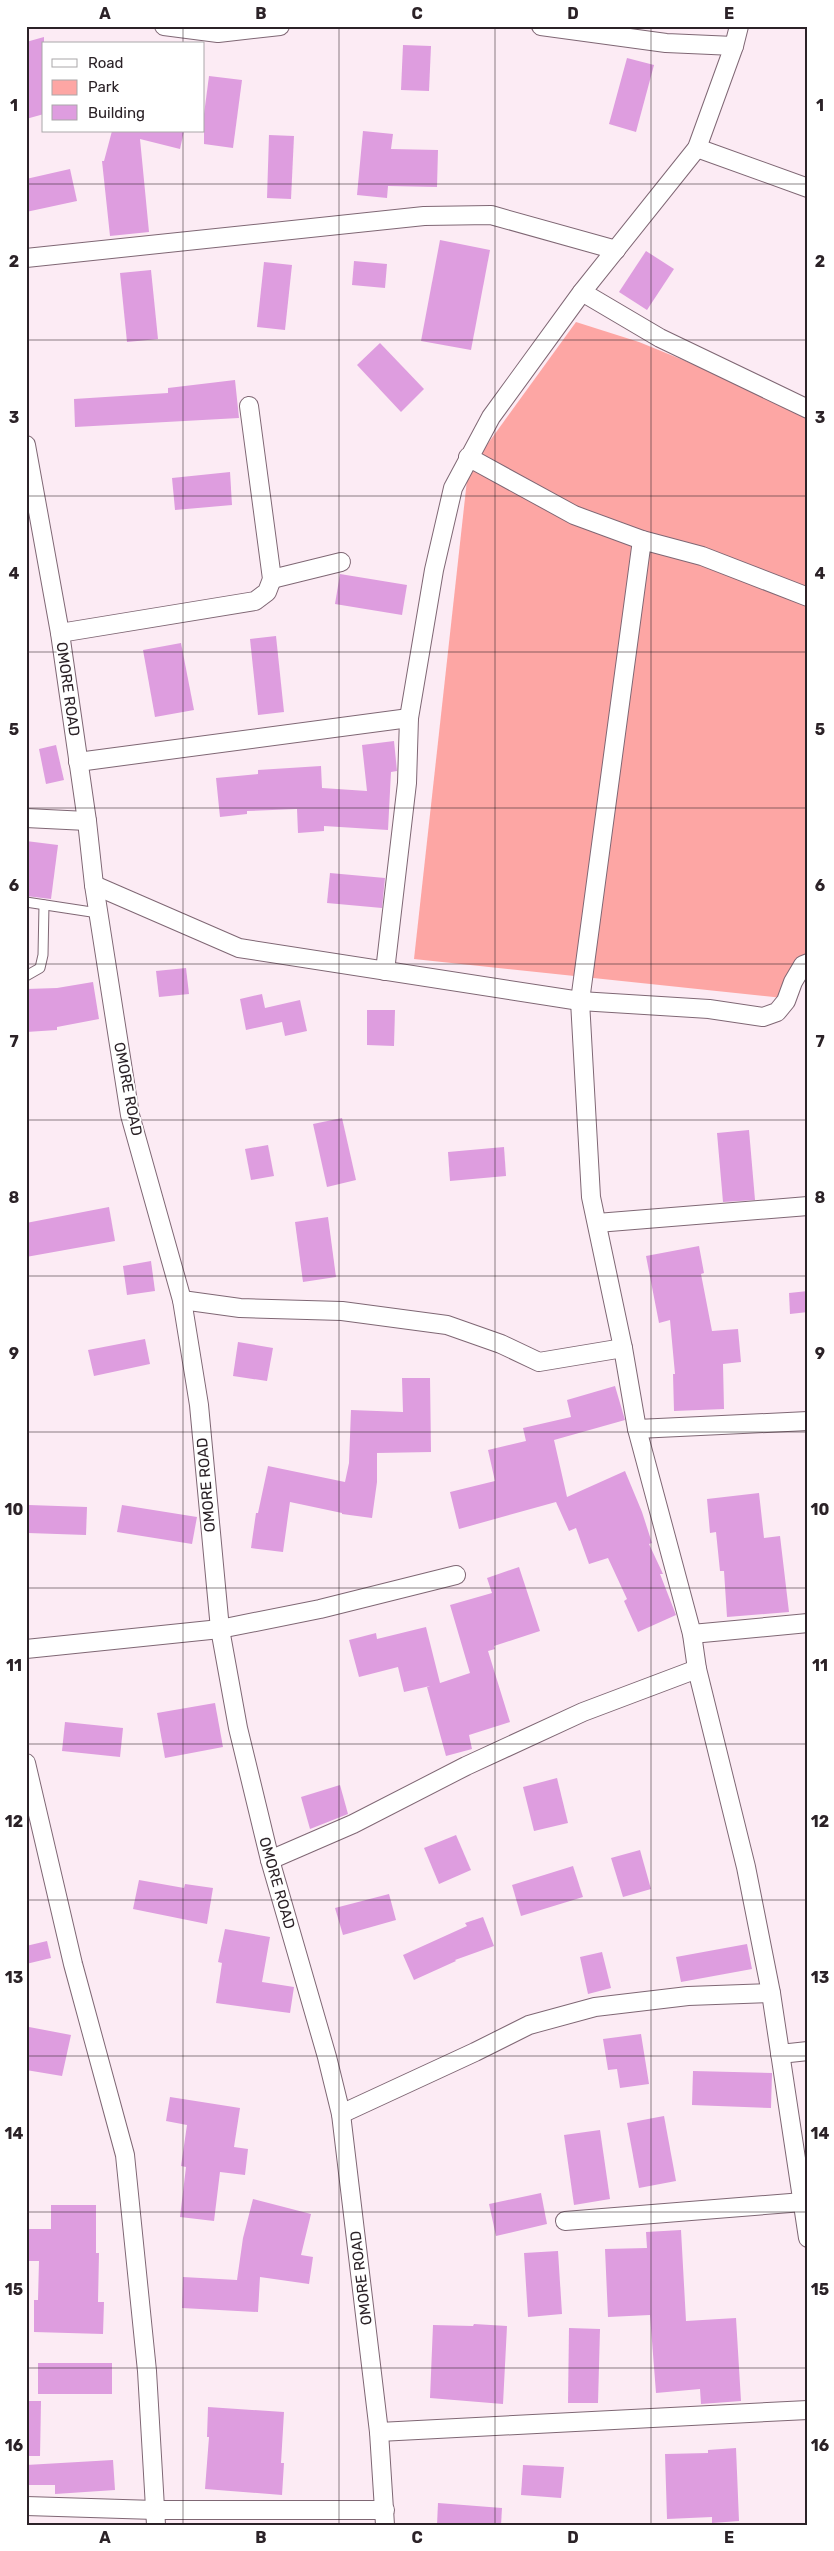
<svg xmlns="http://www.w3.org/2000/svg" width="834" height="2551" viewBox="0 0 834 2551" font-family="Rubik,sans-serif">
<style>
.green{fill:#fda6a4}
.building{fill:#de9ddf}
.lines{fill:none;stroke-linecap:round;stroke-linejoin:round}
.service-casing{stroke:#7f6774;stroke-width:11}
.minor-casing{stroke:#7f6774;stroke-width:20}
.service{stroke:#fff;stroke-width:9}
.minor{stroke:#fff;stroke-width:18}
.grid{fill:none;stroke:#2b2227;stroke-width:1;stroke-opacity:0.55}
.labels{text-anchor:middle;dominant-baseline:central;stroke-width:4;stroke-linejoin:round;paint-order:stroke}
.street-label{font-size:15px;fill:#2b2227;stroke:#fff}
.neatline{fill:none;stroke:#2b2227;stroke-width:2}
.grid-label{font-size:16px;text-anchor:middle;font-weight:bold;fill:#2b2227}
</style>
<rect width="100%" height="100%" fill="#fcebf4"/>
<!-- green -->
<path class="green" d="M576,322l63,20 169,69v545l-25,42 -369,-39 54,-488z"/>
<!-- building -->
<g class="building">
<path d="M44,37v77l-18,5v-77z"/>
<path d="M403,45l28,1 -2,45 -28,-1z"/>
<path d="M627,58l27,7 -18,67 -27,-8z"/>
<path d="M209,76l33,4 -9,68 -29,-4v-30z"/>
<path d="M112,131h72l-4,18 -40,-10 9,93 -39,4 -8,-75h2z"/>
<path d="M363,131l30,3 -2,15 47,1 -1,37 -49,-1 -1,12 -30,-3z"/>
<path d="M269,135l25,1 -3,63 -24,-1z"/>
<path d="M70,169l7,32 -51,11v-33z"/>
<path d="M440,240l50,10 -19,100 -50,-9z"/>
<path d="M646,251l28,18 -27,41 -28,-18z"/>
<path d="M354,261l33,3 -2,24 -33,-3z"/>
<path d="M264,262l28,3 -7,65 -28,-3z"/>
<path d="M151,270l7,69 -31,3 -7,-69z"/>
<path d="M380,343l44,46 -23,23 -44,-47z"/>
<path d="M235,380l4,38 -164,9 -1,-28 94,-6v-5z"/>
<path d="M230,472l2,33 -57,5 -3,-32z"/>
<path d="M340,574l67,11 -5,30 -67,-11z"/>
<path d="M276,636l8,76 -26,3 -8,-76z"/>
<path d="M181,643l13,67 -39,7 -12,-67z"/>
<path d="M394,741l3,30 -6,1 -3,58 -64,-4v5l-26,2 -1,-24 -50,2v3l-27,3 -4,-39 42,-4v-4l63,-4 1,22 45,3 -5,-46z"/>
<path d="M56,745l8,35 -18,4 -7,-35z"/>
<path d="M26,841l32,4 -7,54 -25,-3z"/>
<path d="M330,873l55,5 -3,30 -55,-5z"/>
<path d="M186,968l3,26 -30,3 -3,-26z"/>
<path d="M93,982l6,37 -42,8v3l-31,2v-43l31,-1z"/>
<path d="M262,994l3,14 35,-8 7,31 -22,5 -3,-14 -36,8 -6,-31z"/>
<path d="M367,1010h28l-1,36 -27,-1z"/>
<path d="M342,1118l14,62 -29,7 -14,-63z"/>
<path d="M749,1130l6,70 -32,2 -6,-69z"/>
<path d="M268,1145l6,31 -23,4 -6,-31z"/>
<path d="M504,1147l2,29 -56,5 -2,-29z"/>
<path d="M109,1207l6,34 -89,16v-34z"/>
<path d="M328,1217l8,60 -33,5 -8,-60z"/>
<path d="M699,1246l5,27 -3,1 11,57 26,-2 3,33 -18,2 1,45 -50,2 -1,-37h2l-5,-54 -11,3 -13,-67z"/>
<path d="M151,1261l4,30 -28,4 -4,-29z"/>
<path d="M808,1291v21l-18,2 -1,-21z"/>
<path d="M145,1339l5,25 -56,12 -6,-26z"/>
<path d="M238,1342l35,6 -6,33 -34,-5z"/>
<path d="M402,1378h28l1,74 -54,1v29l-5,36 -30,-4v-1l-52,-11 -7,50 -32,-4 5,-35h2l10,-47 77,16 4,-19 2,-53 52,2z"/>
<path d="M615,1386l10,34 -71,20 13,57 58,-26 17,41 10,31 -3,1 14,30h-3l16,41 -38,17 -14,-31 3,-2 -19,-41 -19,6 -13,-36 -7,3 -13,-29 -97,27 -9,-37 45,-11 -7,-31 38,-9 -3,-13 48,-11 -4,-17z"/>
<path d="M759,1493l5,45 16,-2 9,76 -62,5 -3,-46h-4l-4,-39 -6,1 -3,-34z"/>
<path d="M29,1505l58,2 -1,28 -58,-2z"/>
<path d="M122,1505l75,12 -5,27 -75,-12z"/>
<path d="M519,1567l21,64 -46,15 1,3 -7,2 22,71 -41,13 3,14 -26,7 -19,-69 3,-1 -26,6 -6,-25 -39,10 -10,-37 27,-7 1,6 49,-12 14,56 30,-10 -20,-68 42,-12 -5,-15z"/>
<path d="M215,1703l8,44 -58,11 -8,-45z"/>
<path d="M65,1722l58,6 -3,29 -58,-6z"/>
<path d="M557,1778l11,45 -34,8 -11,-44z"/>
<path d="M340,1785l8,29 -38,15 -9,-32z"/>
<path d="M456,1835l15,35 -32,14 -15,-36z"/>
<path d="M640,1850l11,39 -28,8 -12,-39z"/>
<path d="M573,1866l10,31 -62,19 -9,-31z"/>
<path d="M139,1880l45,8 1,-4 28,4 -6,36 -74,-15z"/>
<path d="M389,1894l7,26 -53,15 -8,-27z"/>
<path d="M483,1917l11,29 -39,14 1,1 -42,19 -11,-25 64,-29 -2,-3z"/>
<path d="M225,1929l45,8 -8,45 32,5 -4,26 -74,-10 6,-40 -4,-1z"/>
<path d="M47,1941l4,17 -25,6v-18z"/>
<path d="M747,1944l5,25 -71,13 -5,-25z"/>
<path d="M602,1952l9,36 -23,6 -8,-37z"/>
<path d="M29,2027l42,8 -9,41 -36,-6v-29z"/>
<path d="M641,2034l8,50 -29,4 -3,-19 -9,1 -5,-31z"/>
<path d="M693,2071l79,2 -1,35 -79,-3z"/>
<path d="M170,2097l70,11 -6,39 14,2 -3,26 -25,-3 -6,49 -34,-4 6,-50 -5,-1 6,-41 -21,-4z"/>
<path d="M664,2116l12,65 -37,7 -12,-65z"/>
<path d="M600,2130l10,69 -36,6 -10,-70z"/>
<path d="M541,2193l6,31 -51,12 -7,-32z"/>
<path d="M253,2199l58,15 -10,41 12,2 -4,27 -49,-7 -2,35 -76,-4 1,-31 54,3 6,-42z"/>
<path d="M51,2205h45v48h3l-1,49h6l-1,32 -69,-2v-32h4l1,-39h-13v-32h25z"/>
<path d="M681,2230l5,91 50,-3 5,83 -40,3 -1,-15 -44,4 -6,-78 -42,2 -3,-68 42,-1 -1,-16z"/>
<path d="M558,2251l4,63 -34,3 -4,-64z"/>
<path d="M474,2324l33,2 -4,78 -73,-6 3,-73 40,1z"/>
<path d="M569,2328l31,1 -2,74h-30z"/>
<rect x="38" y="2363" width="74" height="31"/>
<path d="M26,2401h15l-1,55h-14z"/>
<path d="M208,2407l76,5 -3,51h3l-2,32 -77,-6 4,-52h-2z"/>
<path d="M736,2448l3,73 -27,2v-6l-45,2 -2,-65 43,-1v-3z"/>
<path d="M113,2460l2,30 -60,4v-9h-29v-20z"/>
<path d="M523,2465l41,2 -3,31 -40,-3z"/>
<path d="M438,2503l64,5 -1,17h-64z"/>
</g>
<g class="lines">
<!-- service casing -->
<g class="service-casing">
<g id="service">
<path d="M26,902l72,11"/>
<path d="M26,976l14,-8 3,-13 1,-50"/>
</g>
</g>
<!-- minor casing -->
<g class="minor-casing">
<g id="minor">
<path d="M164,26l54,7 62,-7"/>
<path d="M541,26l125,17 68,3"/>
<path d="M697,148l111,40"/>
<path d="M26,258l398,-42 67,-1 125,35"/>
<path d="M582,292l78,46 148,71"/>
<path d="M26,445l34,188 27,188 7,64 36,230 52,185 17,105 21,224 18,99 32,132 57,197 14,57 38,318 6,93"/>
<path d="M468,457l106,58 68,25 60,16 106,41"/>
<path d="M642,540l-62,461 11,196 32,151 14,81 55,205 5,35 49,198 25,126 37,245"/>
<path d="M272,579l69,-17"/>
<path d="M60,633l195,-32 12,-9 5,-13 -23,-173"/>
<path d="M78,762l331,-44"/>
<path d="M26,818l61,3"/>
<path d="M94,885l145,63 341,53 129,8 54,8 14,-5 9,-11 7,-19 10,-17 5,-2"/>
<path d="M385,971l22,-188 2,-65 25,-148 19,-82 38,-71 91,-125 115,-144 37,-102 5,-20"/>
<path d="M597,1223l211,-17"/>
<path d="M182,1300l58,8 102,3 105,14 54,19 38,18 84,-14"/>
<path d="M637,1429l171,-8"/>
<path d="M692,1634l116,-11"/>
<path d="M26,1649l194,-20 100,-20 136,-34"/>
<path d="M26,1763l47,201 52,191 22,216 9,154"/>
<path d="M270,1860l83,-36 113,-58 117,-54 114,-43"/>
<path d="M780,2054l28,-3"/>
<path d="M341,2114l134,-62 54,-27 66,-18 93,-11 83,-3"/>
<path d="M565,2221l238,-19"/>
<path d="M379,2432l429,-22"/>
<path d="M26,2506l129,4h230"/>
</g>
</g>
<!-- service -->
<use href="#service" class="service"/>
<!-- minor -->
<use href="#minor" class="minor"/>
</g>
<!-- grid -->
<path class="grid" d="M183,26v18M339,26v2499M495,26v2499M651,26v2499M183,131v2394M26,184h782M26,340h782M26,496h782M26,652h782M26,808h782M26,964h782M26,1120h782M26,1276h782M26,1432h782M26,1588h782M26,1744h782M26,1900h782M26,2056h782M26,2212h782M26,2368h782"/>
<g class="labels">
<!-- street labels -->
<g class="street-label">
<text transform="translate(68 689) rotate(82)">OMORE ROAD</text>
<text transform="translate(128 1089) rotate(79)">OMORE ROAD</text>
<text transform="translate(206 1485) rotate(-95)">OMORE ROAD</text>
<text transform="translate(277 1883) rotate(74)">OMORE ROAD</text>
<text transform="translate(361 2278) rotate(-97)">OMORE ROAD</text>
</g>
</g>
<!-- border -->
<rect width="834" height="2551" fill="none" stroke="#ffffff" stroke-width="55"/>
<!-- legend -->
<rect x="42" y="42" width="162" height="90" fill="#ffffff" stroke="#aaa7a9"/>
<rect x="52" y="59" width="25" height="8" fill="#ffffff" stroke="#aaa7a9"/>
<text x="88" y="68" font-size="15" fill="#2b2227">Road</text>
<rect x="52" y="80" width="25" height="15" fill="#fda6a4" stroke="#aaa7a9"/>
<text x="88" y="92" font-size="15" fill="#2b2227">Park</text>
<rect x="52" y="105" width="25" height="15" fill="#de9ddf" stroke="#aaa7a9"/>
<text x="88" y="118" font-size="15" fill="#2b2227">Building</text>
<rect x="28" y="28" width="778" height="2496" class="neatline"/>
<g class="grid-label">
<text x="105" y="19">A</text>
<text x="261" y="19">B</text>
<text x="417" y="19">C</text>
<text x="573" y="19">D</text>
<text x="729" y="19">E</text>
<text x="14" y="111">1</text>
<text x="820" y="111">1</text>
<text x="14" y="267">2</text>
<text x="820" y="267">2</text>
<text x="14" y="423">3</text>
<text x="820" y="423">3</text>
<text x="14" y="579">4</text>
<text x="820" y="579">4</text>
<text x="14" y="735">5</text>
<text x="820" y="735">5</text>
<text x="14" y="891">6</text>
<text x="820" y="891">6</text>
<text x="14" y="1047">7</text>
<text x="820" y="1047">7</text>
<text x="14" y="1203">8</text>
<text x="820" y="1203">8</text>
<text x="14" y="1359">9</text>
<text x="820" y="1359">9</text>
<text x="14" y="1515">10</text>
<text x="820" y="1515">10</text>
<text x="14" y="1671">11</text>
<text x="820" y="1671">11</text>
<text x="14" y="1827">12</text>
<text x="820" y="1827">12</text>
<text x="14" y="1983">13</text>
<text x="820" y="1983">13</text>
<text x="14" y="2139">14</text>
<text x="820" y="2139">14</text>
<text x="14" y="2295">15</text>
<text x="820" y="2295">15</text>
<text x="14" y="2451">16</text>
<text x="820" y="2451">16</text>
<text x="105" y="2543">A</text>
<text x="261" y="2543">B</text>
<text x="417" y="2543">C</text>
<text x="573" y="2543">D</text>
<text x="729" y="2543">E</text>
</g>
</svg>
